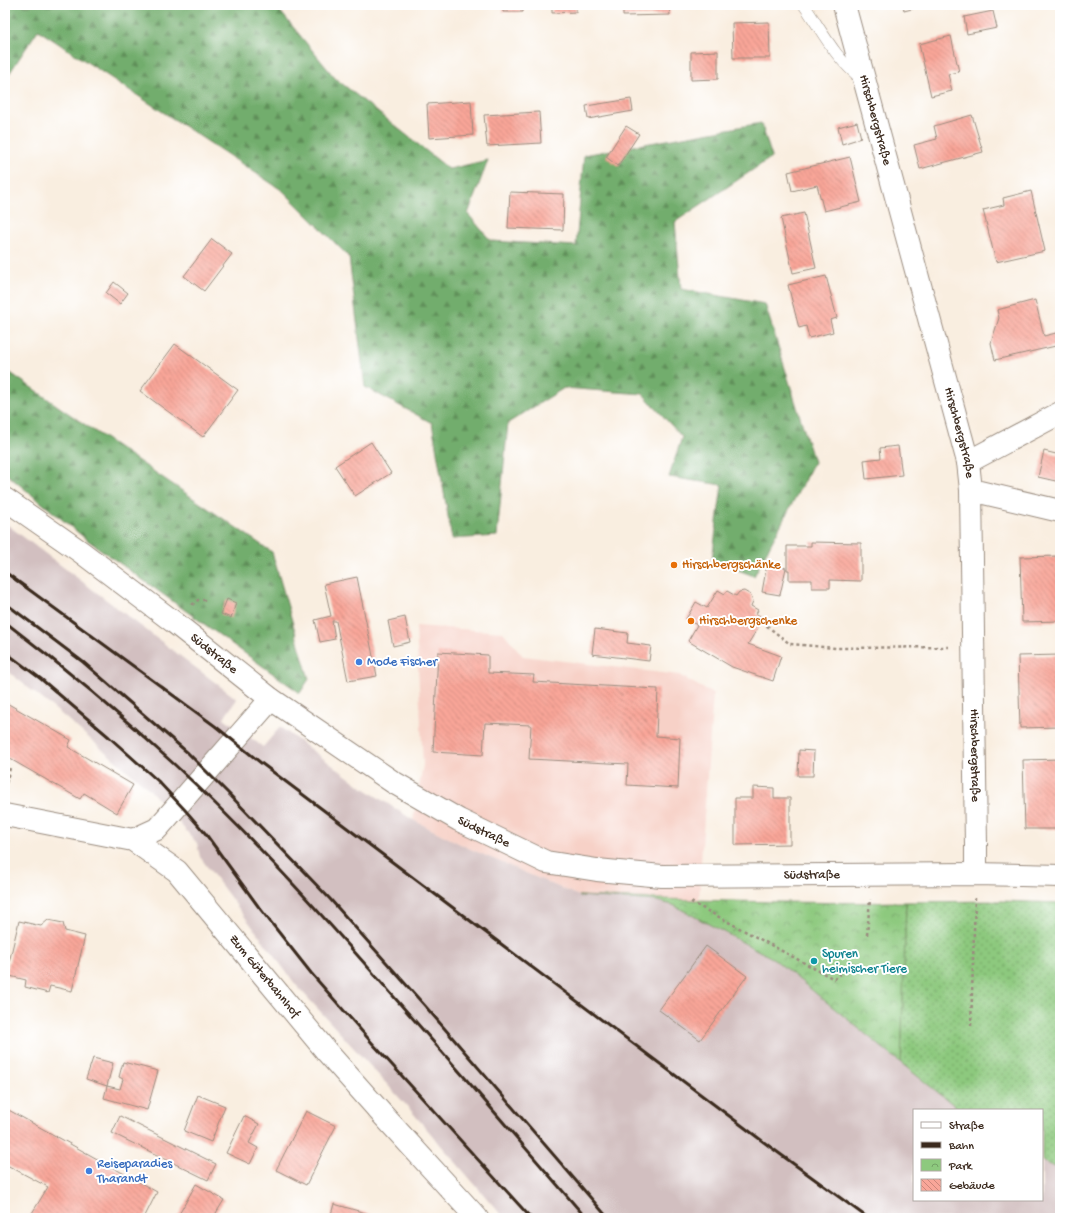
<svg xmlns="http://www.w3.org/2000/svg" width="1065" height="1223" viewBox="0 0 1065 1223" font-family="'Gochi Hand',sans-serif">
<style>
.built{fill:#f7d1c7}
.railway{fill:#d2bfc0}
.grass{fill:url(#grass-dots);stroke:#647a4e}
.forest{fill:url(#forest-firs);stroke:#566c46}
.park{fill:url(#park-crowns);stroke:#647a4e}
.building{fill:url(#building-back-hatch)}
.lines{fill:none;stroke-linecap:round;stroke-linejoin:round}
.lane-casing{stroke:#9a8c7f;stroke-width:12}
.street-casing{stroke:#9a8c7f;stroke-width:24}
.path{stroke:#9a8c7f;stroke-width:2.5;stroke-dasharray:3 3;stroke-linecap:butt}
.lane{stroke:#fff;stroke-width:11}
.street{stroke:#fff;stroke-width:22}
.rail{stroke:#3b2a1e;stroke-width:3}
.food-dot{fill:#e8710a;stroke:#fff;stroke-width:1.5}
.shop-dot{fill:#3f7fe0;stroke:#fff;stroke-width:1.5}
.culture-dot{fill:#0f9aa8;stroke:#fff;stroke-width:1.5}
.labels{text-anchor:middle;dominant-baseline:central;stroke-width:4;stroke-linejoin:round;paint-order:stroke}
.street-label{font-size:13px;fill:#3b2a1e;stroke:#fff}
.food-label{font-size:13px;fill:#c56008;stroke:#fff;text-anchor:start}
.shop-label{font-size:13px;fill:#366cbe;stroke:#fff;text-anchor:start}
.culture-label{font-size:13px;fill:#0d838f;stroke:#fff;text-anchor:start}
</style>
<defs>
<pattern id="grass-dots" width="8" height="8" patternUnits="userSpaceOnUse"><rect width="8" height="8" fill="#8dc97e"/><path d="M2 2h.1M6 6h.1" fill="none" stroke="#74a367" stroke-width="1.8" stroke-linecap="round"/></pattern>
<pattern id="forest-firs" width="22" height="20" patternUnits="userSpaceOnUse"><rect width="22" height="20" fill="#72ad6d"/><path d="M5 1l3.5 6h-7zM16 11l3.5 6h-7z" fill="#5f8d59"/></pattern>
<pattern id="park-crowns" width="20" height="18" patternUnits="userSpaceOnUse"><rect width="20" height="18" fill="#8dc97e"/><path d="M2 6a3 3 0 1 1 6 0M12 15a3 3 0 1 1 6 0" fill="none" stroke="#74a367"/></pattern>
<pattern id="building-back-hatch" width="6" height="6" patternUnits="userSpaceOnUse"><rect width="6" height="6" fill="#f9a699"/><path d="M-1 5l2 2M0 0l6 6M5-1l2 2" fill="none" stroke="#cb877c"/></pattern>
</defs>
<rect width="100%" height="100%" fill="#fff"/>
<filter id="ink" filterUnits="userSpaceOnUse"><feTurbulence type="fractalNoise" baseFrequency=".025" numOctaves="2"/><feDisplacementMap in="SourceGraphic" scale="8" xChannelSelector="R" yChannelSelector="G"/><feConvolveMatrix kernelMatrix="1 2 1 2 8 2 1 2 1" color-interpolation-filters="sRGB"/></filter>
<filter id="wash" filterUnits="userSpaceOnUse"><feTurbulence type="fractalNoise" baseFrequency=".012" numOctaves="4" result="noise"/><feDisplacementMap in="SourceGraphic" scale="16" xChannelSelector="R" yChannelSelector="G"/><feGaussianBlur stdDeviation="0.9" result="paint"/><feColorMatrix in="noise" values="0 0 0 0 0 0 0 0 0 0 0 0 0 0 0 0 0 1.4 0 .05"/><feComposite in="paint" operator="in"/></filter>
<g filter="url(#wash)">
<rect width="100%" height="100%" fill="#f9eee0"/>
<!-- built -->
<path class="built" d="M416,626l87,6 20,24 156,19 34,19 -11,152 -3,54 -120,-4 -111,-48 -55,-28 10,-55z"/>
<!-- railway -->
<path class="railway" d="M5,523l232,176 -13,19 39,29 17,-20 82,60 51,33 55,28 111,48 78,5 16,4 101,54 186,151h-46v90h128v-39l18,9v48h-556l-98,-113 -110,-120 -96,-128 -3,-14 -47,-53 -89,-76 -56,-45z"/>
<!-- grass -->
<path class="grass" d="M1001,901l59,2v267l-18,-9v-51h-82l-59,-47 5,-161z"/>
<!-- forest -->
<g class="forest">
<path d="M5,5h270l60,73 114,91 39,-9 -20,54 23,27 85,5 8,-91 177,-32 11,34 -97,65 6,67 84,15 49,158 -60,114 -42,-16 10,-75 -53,-8 13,-40 -39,-43 -79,-6 -56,35 -11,113 -45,3 -20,-116 -67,-36 -16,-130 -66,-66 -245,-161 -33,50z"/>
<path d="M5,369l60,42 207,141 37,127 -9,14 -214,-154 -81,-66z"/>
</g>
<!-- park -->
<path class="park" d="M579,896c108,4 218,8 327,6l-5,161 -127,-104 -101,-54 -16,-4z"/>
<g id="blocks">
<!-- building -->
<g class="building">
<path d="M503,5h73v7l-24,1v-5h-29v4h-20z"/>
<path d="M623,5h46l1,10 -47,1z"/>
<path d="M903,5h24l-23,6z"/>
<path d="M993,11l4,17 -30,6 -3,-17z"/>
<path d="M769,22l1,36h-37l-1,-35z"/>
<path d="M951,36l8,36 -11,2 4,17 -21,5 -12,-52z"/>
<path d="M718,51v28l-27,1v-28z"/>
<path d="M631,99l2,12 -45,8 -2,-13z"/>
<path d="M471,101l2,34 -44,3 -2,-34z"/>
<path d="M539,112l2,31 -54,3 -3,-31z"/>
<path d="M972,115l11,37 -63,17 -6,-24 23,-6 -3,-13z"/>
<path d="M857,122l4,16 -19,6 -4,-17z"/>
<path d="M626,126l13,8 -21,32 -12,-9z"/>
<path d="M850,157l11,45 -37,9 -7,-26 -25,6 -4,-19z"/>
<path d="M1031,191l14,60 -49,11 -13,-52 21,-5 -1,-7z"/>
<path d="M510,192l54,2 -1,36 -55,-2z"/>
<path d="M804,213l12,55 -23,5 -12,-55z"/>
<path d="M212,239l20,15 -28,37 -20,-15z"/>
<path d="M826,276l11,42 -7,2 3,12 -24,6 -3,-12 -7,2 -11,-43z"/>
<path d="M114,282l14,11 -8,11 -14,-11z"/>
<path d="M1035,300l9,36 16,-4v13l-65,15 -4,-17 8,-25 -2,-8z"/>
<path d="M175,344l63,46 -35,47 -63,-46z"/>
<path d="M371,442l20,31 -36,23 -20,-30z"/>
<path d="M898,446l4,29 -36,4 -2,-19 17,-2 -1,-10z"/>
<path d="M1044,451l16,4v27l-22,-5z"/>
<path d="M811,542l50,1v38l-31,-1v8h-18v-8h-23v-10h-2v-24h24z"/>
<path d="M1060,556v65l-38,1 -2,-65z"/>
<path d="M767,564l19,4 -6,27 -18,-3z"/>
<path d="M357,577l20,99 -29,5 -12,-60h-4l3,18 -15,3 -5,-22 16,-4 -7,-32z"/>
<path d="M718,590l7,4 2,-3 9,5 3,-4 5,-1 7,4 2,6 -2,5 7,4 -2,4 8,4 -16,26 33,12 -8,25 -41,-14 -44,-26 9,-16 -11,-6 10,-17 11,6z"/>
<path d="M227,599l9,4 -5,15 -10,-4z"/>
<path d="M405,617l5,25 -17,4 -5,-25z"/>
<path d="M595,629l33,4 -1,10 24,3 -2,15 -57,-7z"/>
<path d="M438,652l50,3v18l46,2 -1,7 125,7 -2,47 24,2 -2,50 -51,-3 1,-21 -99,-5 2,-34 -46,-2 -2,32 -50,-3z"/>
<path d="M1060,655v72l-40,1 -2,-72z"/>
<path d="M5,702l66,38 -3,7 65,38 -16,28 -33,-20 -4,6 -75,-43z"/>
<path d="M799,750l15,1 -1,25h-15z"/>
<path d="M1060,759v70h-35l-2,-69z"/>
<path d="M753,787l21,1v10h16v46l-55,1v-47h18z"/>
<path d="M48,920l15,3 2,8 20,5 -13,55 -22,-5 -2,7 -23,-6 1,-7 -20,-5 13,-54 22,5z"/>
<path d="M706,946l41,30 -47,64 -41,-30z"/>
<path d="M93,1058l20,5 -6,23 -21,-7z"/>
<path d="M123,1062l35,9 -11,39 -43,-12 3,-12 13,3 3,-10 -4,-2z"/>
<path d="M198,1095l27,11 -14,36 -27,-11z"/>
<path d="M5,1108l152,84 -13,26h-115l19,-31 -43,-23z"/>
<path d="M306,1111l30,15 -30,59 -30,-15z"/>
<path d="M120,1116l96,48 -8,16 -96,-47z"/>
<path d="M244,1116l15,8 -10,19 9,5 -8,16 -24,-11z"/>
<path d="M196,1184l28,16 -11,18h-36z"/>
<path d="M334,1204l49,14h-53z"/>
</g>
</g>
</g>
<g filter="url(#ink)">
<use href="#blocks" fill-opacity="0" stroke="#9a8c7f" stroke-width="1"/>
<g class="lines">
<!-- lane casing -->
<g class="lane-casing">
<path id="lane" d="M804,5c18,26 32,55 58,74"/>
</g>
<!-- street casing -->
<g class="street-casing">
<g id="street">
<path id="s1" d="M844,5l124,457 3,28 5,355v29"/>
<path d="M968,462l92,-49"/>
<path d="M971,490l89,21"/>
<path id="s2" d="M5,499l76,53 94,71 96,76 122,83 66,38 87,42 51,8 65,6 314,-2 84,2"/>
<path id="s3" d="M5,815l128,25 44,31 150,181 55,62 95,104"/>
<path d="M133,840l24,-11 114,-130"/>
</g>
</g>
<!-- path -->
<g class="path">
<path d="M192,605l6,-5h10"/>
<path d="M762,622l28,22 46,4 113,-1"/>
<path d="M5,765l5,3 -5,20"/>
<path d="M691,902l143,77 20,-16"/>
<path d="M867,935l3,-36"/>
<path d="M971,1026l4,-128"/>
</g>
<!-- lane -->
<use href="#lane" class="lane"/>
<!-- street -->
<use href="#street" class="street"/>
<!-- rail -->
<g class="rail">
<path d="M5,572l210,154 46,37 508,383 99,72"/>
<path d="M5,603l78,59 105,91 42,42 100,104 96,108 182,211"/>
<path d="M5,622c59,45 116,93 170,143 68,63 130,131 191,200 74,84 147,168 220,253"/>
<path d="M5,652l36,27 68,58 49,44 27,29 20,23 53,73 53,67 62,71 158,174"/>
</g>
</g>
</g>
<!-- markers -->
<g class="food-dot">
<circle cx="674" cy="565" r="4"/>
<circle cx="691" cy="621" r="4"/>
</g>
<g class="shop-dot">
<circle cx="359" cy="662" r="4"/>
<circle cx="89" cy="1171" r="4"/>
</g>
<circle class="culture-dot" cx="814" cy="961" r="4"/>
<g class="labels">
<!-- street labels -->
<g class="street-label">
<text stroke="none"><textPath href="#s1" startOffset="119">Hirschbergstraße</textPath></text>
<text stroke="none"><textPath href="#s1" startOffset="443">Hirschbergstraße</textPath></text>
<text stroke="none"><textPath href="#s2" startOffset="260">Südstraße</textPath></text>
<text stroke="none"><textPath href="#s1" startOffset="767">Hirschbergstraße</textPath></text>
<text stroke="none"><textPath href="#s2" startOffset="584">Südstraße</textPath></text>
<text stroke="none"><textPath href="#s2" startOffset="920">Südstraße</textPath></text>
<text stroke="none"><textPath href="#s3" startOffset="321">Zum Güterbahnhof</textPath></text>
</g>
<!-- food labels -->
<g class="food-label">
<text x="682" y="565">Hirschbergschänke</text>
<text x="699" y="621">Hirschbergschenke</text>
</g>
<!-- shop labels -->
<g class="shop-label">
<text x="367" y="662">Mode Fischer</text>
<text x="97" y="1164">Reiseparadies<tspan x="97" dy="15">Tharandt</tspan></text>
</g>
<!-- culture labels -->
<g class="culture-label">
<text x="822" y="954">Spuren<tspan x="822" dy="15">heimischer Tiere</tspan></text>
</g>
</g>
<!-- margin -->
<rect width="1065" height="1223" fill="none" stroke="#fff" stroke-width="20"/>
<!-- legend -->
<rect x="913" y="1109" width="130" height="92" fill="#ffffff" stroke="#b1aaa5"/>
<rect x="921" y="1122" width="20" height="6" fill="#ffffff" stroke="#b1aaa5"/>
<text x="949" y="1129" font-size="12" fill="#3b2a1e">Straße</text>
<rect x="921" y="1142" width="20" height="6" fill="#3b2a1e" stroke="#b1aaa5"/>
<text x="949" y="1149" font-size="12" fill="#3b2a1e">Bahn</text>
<rect x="921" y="1159" width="20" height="12" fill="url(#park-crowns)" stroke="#b1aaa5"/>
<text x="949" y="1169" font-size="12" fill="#3b2a1e">Park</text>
<rect x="921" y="1179" width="20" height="12" fill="url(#building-back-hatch)" stroke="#b1aaa5"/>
<text x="949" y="1189" font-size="12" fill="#3b2a1e">Gebäude</text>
</svg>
